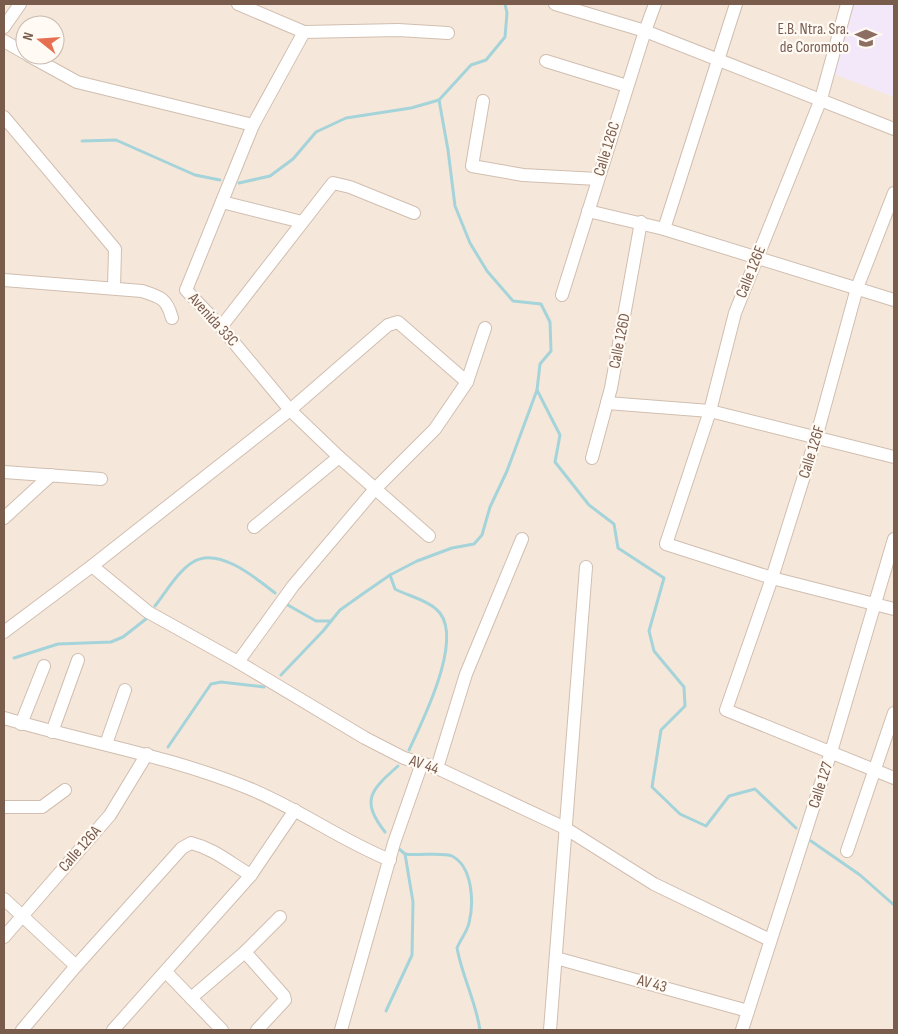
<svg xmlns="http://www.w3.org/2000/svg" width="898" height="1034" viewBox="0 0 898 1034" font-family="'Sofia Sans Condensed',sans-serif">
<style>
.residential{fill:#f5e8da;fill-rule:evenodd}
.education{fill:#f3e8fa}
.lines{fill:none;stroke-linecap:round;stroke-linejoin:round}
.stream{stroke:#a5d3da;stroke-width:3}
.minor-casing{stroke:#d1beb0;stroke-width:14}
.minor{stroke:#fff;stroke-width:12}
.labels{text-anchor:middle;dominant-baseline:central;stroke-width:4.5;stroke-linejoin:round;paint-order:stroke}
.education-label{font-size:16px;fill:#785e54;stroke:#fffaf3;text-anchor:end}
.street-label{font-size:16px;fill:#7a5c4d;stroke:#fffaf3}
</style>
<rect width="100%" height="100%" fill="#fdf6ec"/>
<!-- residential -->
<path class="residential" d="M4,4h890v1026h-890zM25,25h30v30h-30z"/>
<!-- education -->
<path class="education" d="M848,4h46v93l-66,-25z"/>
<g class="lines">
<!-- stream -->
<g class="stream">
<path d="M82,141l34,-1 79,35 25,5"/>
<path d="M239,183l31,-7 23,-17 23,-27 30,-14 65,-10 28,-8"/>
<path d="M537,390l23,45 -5,27 34,43 25,19 4,24 46,30 -15,53 5,20 30,36 1,19 -24,24 -9,57 28,27 26,12 23,-30 26,-7 41,39"/>
<path d="M390,575l5,14c13,7 30,10 41,20 31,25 -14,113 -27,141"/>
<path d="M286,604l30,17h15"/>
<path d="M155,606c11,-14 23,-35 38,-44 25,-16 63,16 82,31"/>
<path d="M14,658l44,-14 53,-2 12,-5 23,-18"/>
<path d="M281,675l42,-44 17,-21 24,-17 26,-18 27,-14 35,-13 22,-4 8,-9 8,-28 17,-36 30,-81 3,-26 11,-13 -1,-29 -9,-18 -28,-3 -26,-30 -17,-28 -15,-37 -7,-56 -9,-50 32,-35 15,-5 19,-23 2,-24 -2,-9"/>
<path d="M168,747l43,-63 10,-2 43,5"/>
<path d="M385,832c-25,-32 -14,-42 13,-66"/>
<path d="M811,841l49,34 34,30"/>
<path d="M398,848l7,6c12,2 39,-2 47,2 21,11 22,47 17,67 -2,9 -9,17 -12,25 5,28 19,54 23,82"/>
<path d="M386,1011l26,-56 1,-53 -8,-48"/>
</g>
<!-- minor casing -->
<g class="minor-casing">
<g id="minor">
<path d="M238,4l66,28 -51,93 -67,165 35,37 69,83 49,47 90,79"/>
<path d="M555,4l90,27 249,98"/>
<path d="M847,4l-26,95 -86,214 -25,98 -44,133 106,34 122,31"/>
<path d="M4,27l16,-23"/>
<path d="M304,32l94,-2 50,3"/>
<path d="M4,41l21,12"/>
<path d="M28,55l49,27 176,43"/>
<path d="M546,61l81,25"/>
<path d="M483,101l-11,65 51,9 75,4"/>
<path d="M4,117l111,132 -1,39"/>
<path d="M894,193l-37,95 -41,150 -44,140 -46,132 168,68"/>
<path d="M222,202l80,20"/>
<path d="M588,211l76,18 230,71"/>
<path d="M664,229l72,-225"/>
<path d="M4,280l138,11c19,6 25,8 30,27"/>
<path d="M562,295l83,-264 10,-27"/>
<path d="M221,327l112,-144 17,4 64,26"/>
<path d="M607,403l103,8 184,46"/>
<path d="M592,458l19,-70 30,-166"/>
<path d="M4,472l97,7"/>
<path d="M4,518l47,-43"/>
<path d="M254,527l85,-70"/>
<path d="M92,566l56,46 90,50 127,76 39,20 33,10 128,60 89,56 116,56"/>
<path d="M4,632l88,-66 198,-156 98,-85 10,-3 69,60"/>
<path d="M238,662l55,-76 82,-97 60,-60 32,-47 18,-54"/>
<path d="M4,718c81,24 165,38 244,70 50,20 92,52 142,72"/>
<path d="M21,724l23,-58"/>
<path d="M52,732l26,-72"/>
<path d="M106,744l19,-54"/>
<path d="M437,768l29,-94 56,-135"/>
<path d="M4,807h38l23,-17"/>
<path d="M847,851l47,-138"/>
<path d="M4,899l72,67"/>
<path d="M4,937l106,-122 37,-61"/>
<path d="M245,952l39,44 1,4 -28,30"/>
<path d="M556,958l192,53"/>
<path d="M166,972l56,58"/>
<path d="M191,998l54,-46 35,-35"/>
<path d="M22,1030l54,-64 106,-118 9,-5c24,6 40,21 60,32"/>
<path d="M113,1030l138,-155 44,-65"/>
<path d="M341,1030l53,-187 28,-80"/>
<path d="M550,1030l36,-463"/>
<path d="M742,1030l89,-278 63,-213"/>
</g>
</g>
<!-- minor -->
<use href="#minor" class="minor"/>
</g>
<!-- icons -->
<defs>
<g id="school-bare" transform="scale(1.725)"><path d="M0-5L7-2L0 1L-7-2ZM-4 1L0 2.5L4 1V4Q0 6-4 4Z" fill="#8d6e63" stroke="#fffaf3" stroke-width="2.5" paint-order="stroke"/></g>
</defs>
<g fill-rule="evenodd">
<use href="#school-bare" x="866" y="38"/>
</g>
<g class="labels">
<!-- education labels -->
<g class="education-label">
<text x="849" y="29">E.B. Ntra. Sra.<tspan x="849" dy="18">de Coromoto</tspan></text>
</g>
<!-- street labels -->
<g class="street-label">
<text transform="translate(607 149) rotate(-73)">Calle 126C</text>
<text transform="translate(751 272) rotate(-68)">Calle 126E</text>
<text transform="translate(213 320) rotate(48)">Avenida 33C</text>
<text transform="translate(620 341) rotate(-79)">Calle 126D</text>
<text transform="translate(812 452) rotate(-73)">Calle 126F</text>
<text transform="translate(424 765) rotate(19)">AV 44</text>
<text transform="translate(821 785) rotate(-72)">Calle 127</text>
<text transform="translate(80 849) rotate(-49)">Calle 126A</text>
<text transform="translate(652 984) rotate(15)">AV 43</text>
</g>
</g>
<!-- border -->
<rect width="898" height="1034" fill="none" stroke="#7a5c4d" stroke-width="10"/>
<!-- north arrow -->
<g transform="translate(40 40) rotate(287)"><circle r="24" fill="#fffaf3" stroke="#cabbb1"/>
<path d="M0-4L9 19L0 12L-9 19Z" fill="#e76f51"/>
<text y="-8" font-size="14" font-weight="bold" text-anchor="middle" fill="#7a5c4d">N</text>
</g>
</svg>
